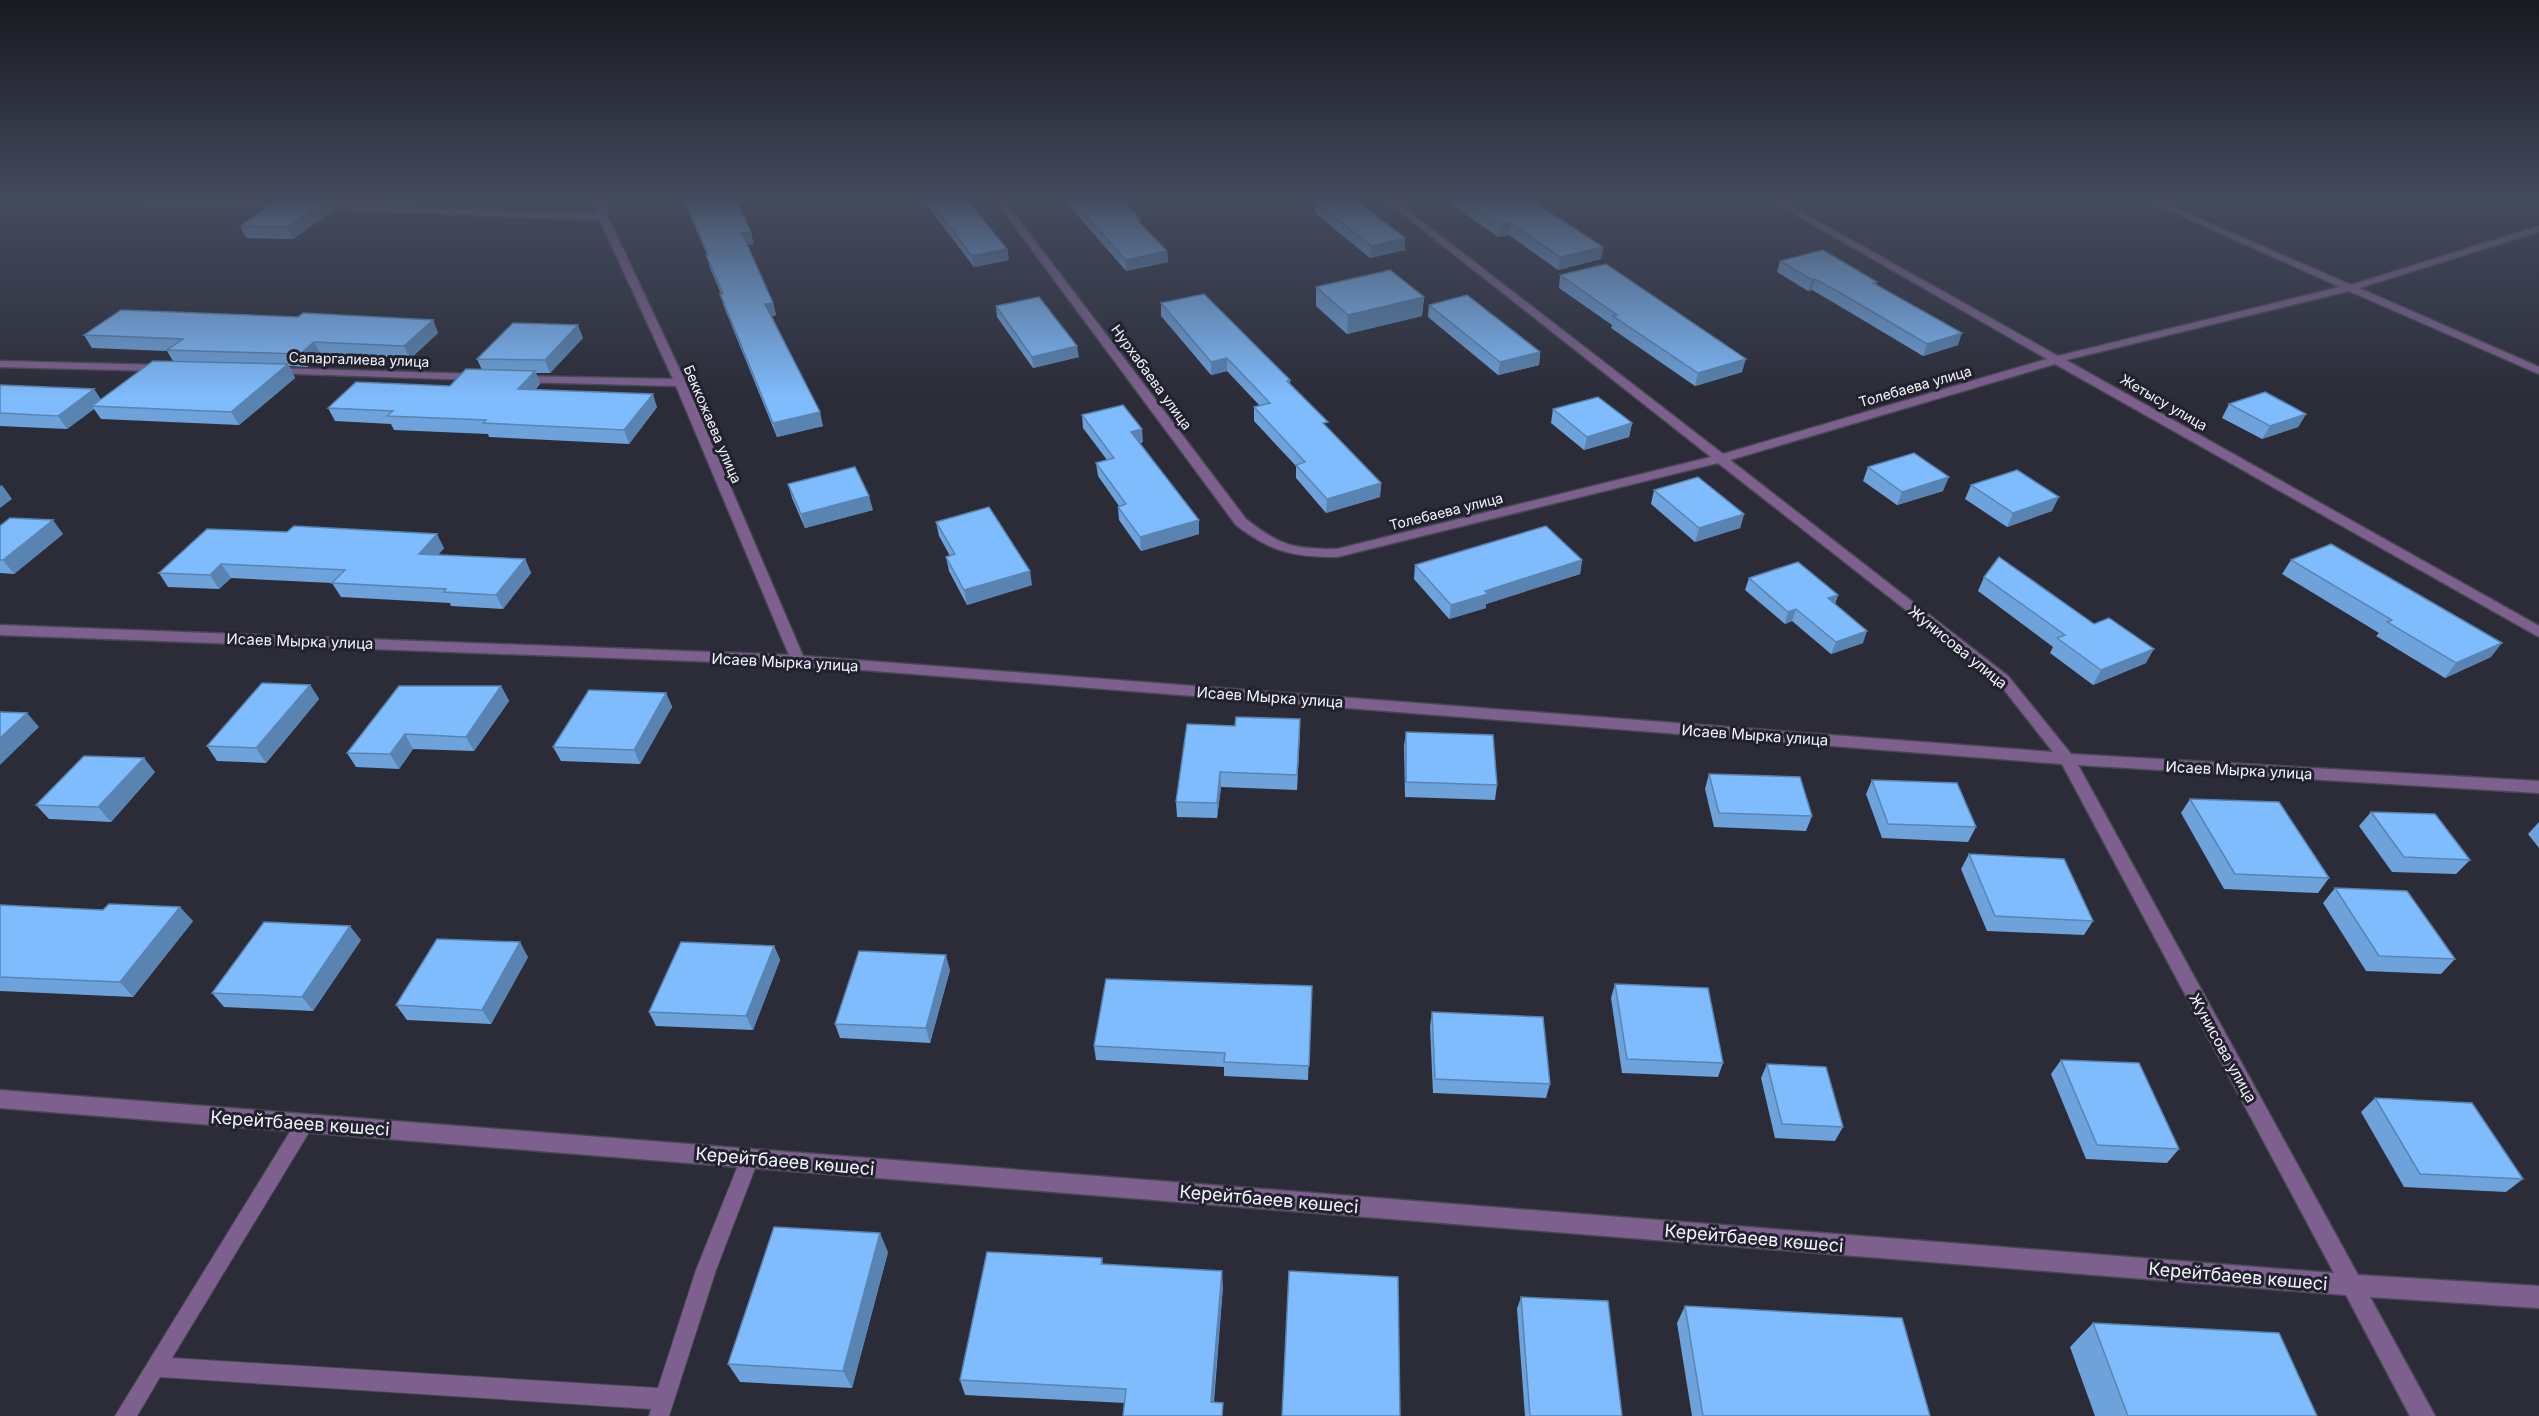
<svg xmlns="http://www.w3.org/2000/svg" width="2539" height="1416" viewBox="0 0 2539 1416" font-family="Inter,sans-serif">
<style>
.lines{fill:none;stroke-linecap:round;stroke-linejoin:round}
.lane-casing{stroke:#474853;stroke-width:2}
.street-casing{stroke:#474853;stroke-width:3}
.lane{fill:#7d608e;fill-rule:evenodd}
.street{fill:#7d608e;fill-rule:evenodd}
.wall{fill:#6da2da}
.shaded-wall{fill:#5984b1}
.building{fill:#7fbcfd;stroke:#5984b1;stroke-width:1.5}
.labels{text-anchor:middle;dominant-baseline:central;stroke-width:6;stroke-linejoin:round;paint-order:stroke}
.far-street-label{font-size:14px;fill:#f2f3fb;stroke:#21222e}
.street-label{font-size:15px;fill:#f2f3fb;stroke:#21222e}
.near-street-label{font-size:18px;fill:#f2f3fb;stroke:#21222e}
</style>
<rect width="100%" height="100%" fill="#2b2c38"/>
<g class="lines">
<!-- lane casing -->
<g class="lane-casing">
<path id="lane" d="M305,1115l6,2 3,6 -3,6 -139,229 486,30 38,-118 45,-112 3,-6 6,-2 6,2 3,6 -43,112 -47,146h-20l2,-7 -491,-32 -23,39h-22l184,-299z"/>
</g>
<!-- street casing -->
<g class="street-casing">
<g id="street">
<path d="M137,200h70l391,14 -3,-14h9l4,17 78,166 117,273 1250,96 -55,-70 -280,-219 -381,94c-44,0 -66,-5 -101,-32l-241,-325h9l242,319c34,27 48,30 91,30l374,-92 -326,-257h9l329,254 324,-95 -277,-159h10l278,156 282,-69 -194,-87h11l194,85 188,-59v6l-180,56 180,79v7l-190,-83 -283,69 473,266v11l-484,-273 -325,96 278,216 63,78 468,27v12l-461,-28 280,510 181,11v22l-169,-11 65,119h-25l-64,-121 -2346,-187v-18l2334,183 -272,-509 -1264,-99 -798,-30v-10l789,30 -113,-269 -157,-4 -6,-3 6,-3 154,3 -73,-159 -458,-17z"/>
<path d="M2532,200h7v3l-5,-1z"/>
<path d="M0,361l162,4 6,3 -6,3 -162,-4z"/>
<path d="M273,368l204,6 6,3 -6,3 -208,-7 -2,-2z"/>
</g>
</g>
<!-- lane -->
<use href="#lane" class="lane"/>
<!-- street -->
<use href="#street" class="street"/>
</g>
<!-- wall -->
<g class="wall">
<path d="M278,200h70l-4,3 -18,-1 5,10 -38,27 -47,-1 -6,-12z"/>
<path d="M683,200h53l18,44 -7,1 26,58 3,12 -4,1 51,110 -46,11 -53,-130 -4,-13h1l-11,-26 -3,-13z"/>
<path d="M923,200h44l40,49 2,11 -35,7z"/>
<path d="M1064,200h57l19,18v6l27,27 1,11 -42,9z"/>
<path d="M1445,200h67l8,5 83,42 -2,12 -43,11 -49,-35 -11,2z"/>
<path d="M1315,201l90,37v12l-35,8 -55,-45z"/>
<path d="M1780,261l97,21 -1,3 82,60 -35,11 -87,-52 -24,-14 -4,1 -31,-19z"/>
<path d="M1560,275l182,97 -47,14 -84,-58 1,-3 -53,-37z"/>
<path d="M1316,287l108,10 -2,19 -75,18 -31,-28z"/>
<path d="M1161,303l129,77v3l37,45 54,55 -1,14 -54,16 -30,-35v-12l-42,-45v-14l6,-1 -33,-35 -16,4 -50,-59z"/>
<path d="M1429,305l111,47 -1,13 -41,10 -70,-58z"/>
<path d="M996,306l83,51 -46,11 -36,-51z"/>
<path d="M298,317l135,3 5,13 -28,26 -89,-4 -14,12 -18,-1 6,12 -56,47 -138,-6 -7,-10 -27,20 -67,-3v-41l101,14 72,-38 -6,-10 -75,-3 -8,-13z"/>
<path d="M583,338l-33,35h-14l4,11 -4,5 121,18 -28,37 -140,-7 -1,-3 -94,-4 -3,-6 -56,-3 -7,-13 122,-22 32,-16 -5,-11z"/>
<path d="M2229,404l77,10 -8,13 -36,12 -40,-21z"/>
<path d="M1553,409l79,14 -3,14 -45,13 -33,-27z"/>
<path d="M1082,415l61,27 -3,1 59,91 -58,17 -22,-31 -1,-13 1,-1 -21,-30 -2,-13 11,-3 -24,-32z"/>
<path d="M1868,467l75,24 -46,14 -34,-24z"/>
<path d="M788,484l85,26 -68,18 -13,-30z"/>
<path d="M1971,485l81,26 -45,16 -42,-28z"/>
<path d="M1654,490l90,24 -4,14 -45,14 -44,-38z"/>
<path d="M936,522l96,63 -65,20 -18,-34 -3,-14 4,-1 -11,-20z"/>
<path d="M0,526l63,8 -49,40 -14,-1z"/>
<path d="M207,529l237,19 -6,7 87,4 6,14 -28,36 -52,-3 -1,-3 -109,-6 -9,-14 -101,-5 -12,11 -51,-2 -9,-14z"/>
<path d="M1582,560l-2,14 -94,30v4l-37,11 -35,-40 1,-14z"/>
<path d="M2291,560l200,97 -46,21 -69,-42 3,-3 -97,-59z"/>
<path d="M1984,577l162,86 -53,22 -43,-32 3,-6 -75,-56z"/>
<path d="M1749,578l89,17 -3,9 28,39 -32,11 -39,-33 -7,3 -40,-34z"/>
<path d="M310,685l9,14 -53,64 -49,-2 -10,-15z"/>
<path d="M501,686l8,15 -35,50 -61,-2 -14,20 -43,-2 -9,-14z"/>
<path d="M666,693l6,14 -32,57 -79,-3 -8,-14z"/>
<path d="M1235,726l65,8 -3,56 -76,-3 -4,31 -40,-1 -1,-15z"/>
<path d="M1406,732l91,53 -2,15 -90,-3 -1,-51z"/>
<path d="M155,772l-44,50 -62,-3 -13,-14z"/>
<path d="M1709,774l103,42 -6,15 -92,-4 -9,-38z"/>
<path d="M1872,780l104,47 -8,15 -86,-4 -16,-44z"/>
<path d="M2190,799l139,79 -11,15 -94,-4 -43,-76z"/>
<path d="M2371,812l99,48 -14,14 -64,-2 -33,-46z"/>
<path d="M2539,822v26l-11,-14z"/>
<path d="M1969,854l124,67 -9,14 -97,-4 -26,-62z"/>
<path d="M2335,888l120,71 -14,15 -75,-3 -43,-68z"/>
<path d="M0,905l193,16 -60,76 -133,-6z"/>
<path d="M361,940l-48,71 -89,-4 -12,-14z"/>
<path d="M774,946l6,14 -27,70 -97,-4 -7,-14z"/>
<path d="M528,957l-37,67 -84,-4 -11,-15z"/>
<path d="M950,970l-20,73 -90,-5 -5,-14z"/>
<path d="M1615,984l108,79 -5,14 -96,-4 -11,-75z"/>
<path d="M1312,986l-4,94 -84,-4v-9l-128,-7 -2,-14z"/>
<path d="M1432,1012l118,72 -4,14 -113,-5 -3,-67z"/>
<path d="M2061,1060l118,89 -12,14 -81,-4 -35,-85z"/>
<path d="M1767,1064l76,63 -8,14 -60,-3 -14,-60z"/>
<path d="M2375,1098l148,81 -17,13 -102,-5 -43,-75z"/>
<path d="M888,1252l-36,136 -112,-6 -12,-18z"/>
<path d="M1102,1258l1,6 120,22 -9,116 -89,1 -160,-8 -5,-15z"/>
<path d="M1521,1297l101,119h-97l-8,-107z"/>
<path d="M1685,1306l245,110h-238l-15,-93z"/>
<path d="M2093,1323l224,93h-222l-25,-69z"/>
</g>
<!-- shaded-wall -->
<g class="shaded-wall">
<path d="M325,200l6,12 -38,27 -6,-12z"/>
<path d="M1510,223l-1,12 -11,2 2,-12z"/>
<path d="M751,232l3,12 -9,1 -3,-12z"/>
<path d="M1405,238v12l-35,8 1,-12z"/>
<path d="M1603,247l-2,12 -43,11 2,-13z"/>
<path d="M1007,249l2,11 -35,7 -2,-11z"/>
<path d="M1167,251l1,11 -42,9v-11z"/>
<path d="M1815,279l-3,11 -4,1 4,-11z"/>
<path d="M1424,297l-2,19 -75,18 1,-19z"/>
<path d="M773,303l3,12 -7,2 -4,-13z"/>
<path d="M433,320l5,13 -28,26 -6,-13z"/>
<path d="M578,325l5,13 -33,35 -5,-13z"/>
<path d="M1962,333l-4,12 -35,11 4,-12z"/>
<path d="M314,342l7,13 -14,12 -7,-13z"/>
<path d="M1077,346l2,11 -46,11 -1,-11z"/>
<path d="M1540,352l-1,13 -41,10 2,-13z"/>
<path d="M1227,358v13l-16,4v-13z"/>
<path d="M1746,359l-4,13 -47,14 3,-13z"/>
<path d="M288,364l7,14 -56,47 -8,-13z"/>
<path d="M535,371l5,13 -16,18 -6,-13z"/>
<path d="M94,389l9,13 -11,4 2,3 -27,20 -9,-13z"/>
<path d="M653,394l4,13 -28,37 -5,-14z"/>
<path d="M820,412l3,14 -46,11 -4,-14z"/>
<path d="M2306,414l-8,13 -36,12 8,-13z"/>
<path d="M1632,423l-3,14 -45,13 3,-13z"/>
<path d="M1142,429l1,13 -11,3 -1,-13z"/>
<path d="M1949,477l-6,14 -46,14 5,-13z"/>
<path d="M1381,483l-1,14 -54,16 1,-14z"/>
<path d="M2,485l10,14 -12,9v-22z"/>
<path d="M869,496l4,14 -68,18 -4,-14z"/>
<path d="M2059,497l-7,14 -45,16 6,-14z"/>
<path d="M1744,514l-4,14 -45,14 4,-14z"/>
<path d="M53,520l10,14 -49,40 -11,-14z"/>
<path d="M1199,520v14l-58,17 -1,-14z"/>
<path d="M437,534l7,14 -17,20 -8,-14z"/>
<path d="M525,559l6,14 -28,36 -7,-14z"/>
<path d="M1582,560l-2,14 -94,30v4l-37,11 2,-14 34,-14z"/>
<path d="M221,564l10,14 -12,11 -9,-14z"/>
<path d="M1030,571l2,14 -65,20 -3,-15z"/>
<path d="M1838,595l-4,12 -6,-9z"/>
<path d="M1796,609l-4,12 -7,3 3,-12z"/>
<path d="M1867,631l-4,12 -32,11 5,-12z"/>
<path d="M2502,643l-11,14 -46,21 11,-15z"/>
<path d="M2154,649l-8,14 -53,22 8,-15z"/>
<path d="M310,685l9,14 -53,64 -10,-15z"/>
<path d="M501,686l8,15 -35,50 -8,-14z"/>
<path d="M666,693l6,14 -32,57 -6,-14z"/>
<path d="M27,713l12,14 -39,38v-27z"/>
<path d="M405,734l8,15 -14,20 -9,-15z"/>
<path d="M144,758l11,14 -44,50 -13,-15z"/>
<path d="M1220,772l1,15 -4,31v-15z"/>
<path d="M180,907l13,14 -60,76 -13,-15z"/>
<path d="M350,926l11,14 -48,71 -11,-14z"/>
<path d="M520,942l8,15 -37,67 -9,-14z"/>
<path d="M774,946l6,14 -27,70 -7,-14z"/>
<path d="M946,955l4,15 -20,73 -4,-15z"/>
<path d="M880,1233l8,19 -36,136 -9,-17z"/>
<path d="M1222,1271l1,15 -11,130 -1,-14z"/>
</g>
<!-- building -->
<g class="building">
<path d="M278,200h47l-38,27 -47,-1z"/>
<path d="M685,200h51l15,32 -9,1 31,70 -8,1 55,108 -47,11 -53,-129h3l-17,-39h2z"/>
<path d="M929,200h38l40,49 -35,7z"/>
<path d="M1072,200h49l19,18 -4,1 31,32 -41,9z"/>
<path d="M1323,200h32l50,38 -34,8 -56,-45z"/>
<path d="M1463,200h49l8,5 14,-3 69,45 -43,10 -50,-34 -10,2z"/>
<path d="M1823,250l54,32 -4,1 89,50 -35,11 -88,-52 -24,-13 -3,1 -32,-19z"/>
<path d="M1606,264l140,95 -48,14 -85,-57 4,-1 -57,-40z"/>
<path d="M1390,270l34,27 -76,18 -32,-28z"/>
<path d="M1204,294l86,86 -3,1 41,41 -5,1 58,60 -54,16 -31,-34 9,-3 -51,-55 16,-4 -43,-45 -16,4 -50,-59z"/>
<path d="M1467,295l73,57 -40,10 -71,-57z"/>
<path d="M1039,297l38,49 -45,11 -36,-51z"/>
<path d="M121,310l177,7 5,-4 130,7 -29,26 -90,-4 -14,12 -133,-4 16,-11 -99,-4z"/>
<path d="M513,323l65,2 -33,35 -68,-1z"/>
<path d="M153,361l135,3 -57,48 -139,-6z"/>
<path d="M466,369l69,2 -17,18 135,5 -29,36 -141,-7 3,-3 -99,-4 6,-5 -65,-3 28,-26 94,4z"/>
<path d="M0,385l94,4 -36,27 -58,-3z"/>
<path d="M2265,392l41,22 -36,12 -41,-22z"/>
<path d="M1598,397l34,26 -45,14 -34,-28z"/>
<path d="M1123,405l19,24 -11,3 68,88 -59,17 -22,-30 8,-3 -30,-41 18,-5 -32,-43z"/>
<path d="M1914,453l35,24 -47,15 -34,-25z"/>
<path d="M855,467l14,29 -68,18 -13,-30z"/>
<path d="M2017,470l42,27 -46,16 -42,-28z"/>
<path d="M1698,477l46,37 -45,14 -45,-38z"/>
<path d="M989,507l41,64 -66,19 -18,-33 9,-3 -19,-32z"/>
<path d="M10,518l43,2 -50,40h-3v-34z"/>
<path d="M294,526l143,8 -18,20 106,5 -29,36 -52,-3 2,-3 -114,-6 13,-13 -124,-6 -11,11 -51,-2 48,-44 80,3z"/>
<path d="M1546,526l36,34 -97,31 3,3 -37,11 -36,-40z"/>
<path d="M2331,544l171,99 -46,20 -69,-41 5,-2 -101,-60z"/>
<path d="M1999,557l95,67 15,-6 45,31 -53,21 -44,-32 8,-3 -81,-58z"/>
<path d="M1798,562l40,33 -10,3 39,33 -31,11 -40,-33 -8,3 -39,-34z"/>
<path d="M262,683l48,2 -54,63 -49,-2z"/>
<path d="M399,686h102l-35,51 -61,-3 -15,20 -43,-1z"/>
<path d="M589,690l77,3 -32,57 -81,-3z"/>
<path d="M0,712l27,1 -27,25z"/>
<path d="M1236,717l64,2 -3,56 -77,-3 -3,31 -41,-1 11,-78 48,2z"/>
<path d="M1406,732l87,3 4,50 -91,-3z"/>
<path d="M84,756l60,2 -46,49 -62,-2z"/>
<path d="M1709,774l91,3 12,39 -93,-3z"/>
<path d="M1872,780l85,3 19,44 -88,-3z"/>
<path d="M2190,799l89,3 50,76 -94,-4z"/>
<path d="M2371,812l64,2 35,46 -66,-3z"/>
<path d="M1969,854l95,5 29,62 -98,-5z"/>
<path d="M2335,888l72,3 48,68 -76,-3z"/>
<path d="M109,904l71,3 -60,75 -120,-5v-72l103,5z"/>
<path d="M264,922l86,4 -48,71 -90,-4z"/>
<path d="M437,939l83,3 -38,68 -86,-5z"/>
<path d="M681,942l93,4 -28,70 -97,-4z"/>
<path d="M859,951l87,4 -20,73 -91,-4z"/>
<path d="M1106,979l206,7 -3,80 -85,-4 1,-9 -131,-7z"/>
<path d="M1615,984l93,4 15,75 -96,-4z"/>
<path d="M1432,1012l111,5 7,67 -115,-5z"/>
<path d="M2061,1060l78,3 40,86 -82,-4z"/>
<path d="M1767,1064l59,3 17,60 -61,-3z"/>
<path d="M2375,1098l97,5 51,76 -103,-5z"/>
<path d="M774,1227l106,6 -37,138 -115,-7z"/>
<path d="M987,1252l115,6 -1,6 121,7 -11,131 12,1 -1,13h-99l3,-27 -166,-9z"/>
<path d="M1289,1271l109,6 2,139h-118z"/>
<path d="M1521,1297l87,4 14,115h-92z"/>
<path d="M1685,1306l217,12 28,98h-227z"/>
<path d="M2093,1323l186,10 38,83h-189z"/>
</g>
<!-- sky -->
<linearGradient id="sky" x2="0" y2="1"><stop stop-color="#18181f"/><stop offset="0.5" stop-color="#444b5e"/><stop offset="1" stop-color="#444b5e" stop-opacity="0"/></linearGradient>
<rect width="2539" height="398" fill="url(#sky)"/>
<g class="labels">
<!-- far-street labels -->
<g class="far-street-label">
<text transform="translate(359 359) rotate(2)">Сапаргалиева улица</text>
<text transform="translate(1152 377) rotate(54)">Нурхабаева улица</text>
<text transform="translate(1915 386) rotate(-16)">Толебаева улица</text>
<text transform="translate(2164 402) rotate(30)">Жетысу улица</text>
<text transform="translate(713 424) rotate(67)">Беккожаева улица</text>
<text transform="translate(1446 511) rotate(-14)">Толебаева улица</text>
</g>
<!-- street labels -->
<g class="street-label">
<text transform="translate(300 641) rotate(2)">Исаев Мырка улица</text>
<text transform="translate(1958 647) rotate(39)">Жунисова улица</text>
<text transform="translate(785 662) rotate(3)">Исаев Мырка улица</text>
<text transform="translate(1270 697) rotate(4)">Исаев Мырка улица</text>
<text transform="translate(1755 735) rotate(4)">Исаев Мырка улица</text>
<text transform="translate(2239 770) rotate(3)">Исаев Мырка улица</text>
<text transform="translate(2223 1048) rotate(61)">Жунисова улица</text>
</g>
<!-- near-street labels -->
<g class="near-street-label">
<text transform="translate(300 1123) rotate(4)">Керейтбаеев көшесі</text>
<text transform="translate(785 1161) rotate(5)">Керейтбаеев көшесі</text>
<text transform="translate(1269 1199) rotate(5)">Керейтбаеев көшесі</text>
<text transform="translate(1754 1238) rotate(5)">Керейтбаеев көшесі</text>
<text transform="translate(2238 1276) rotate(5)">Керейтбаеев көшесі</text>
</g>
</g>
</svg>
